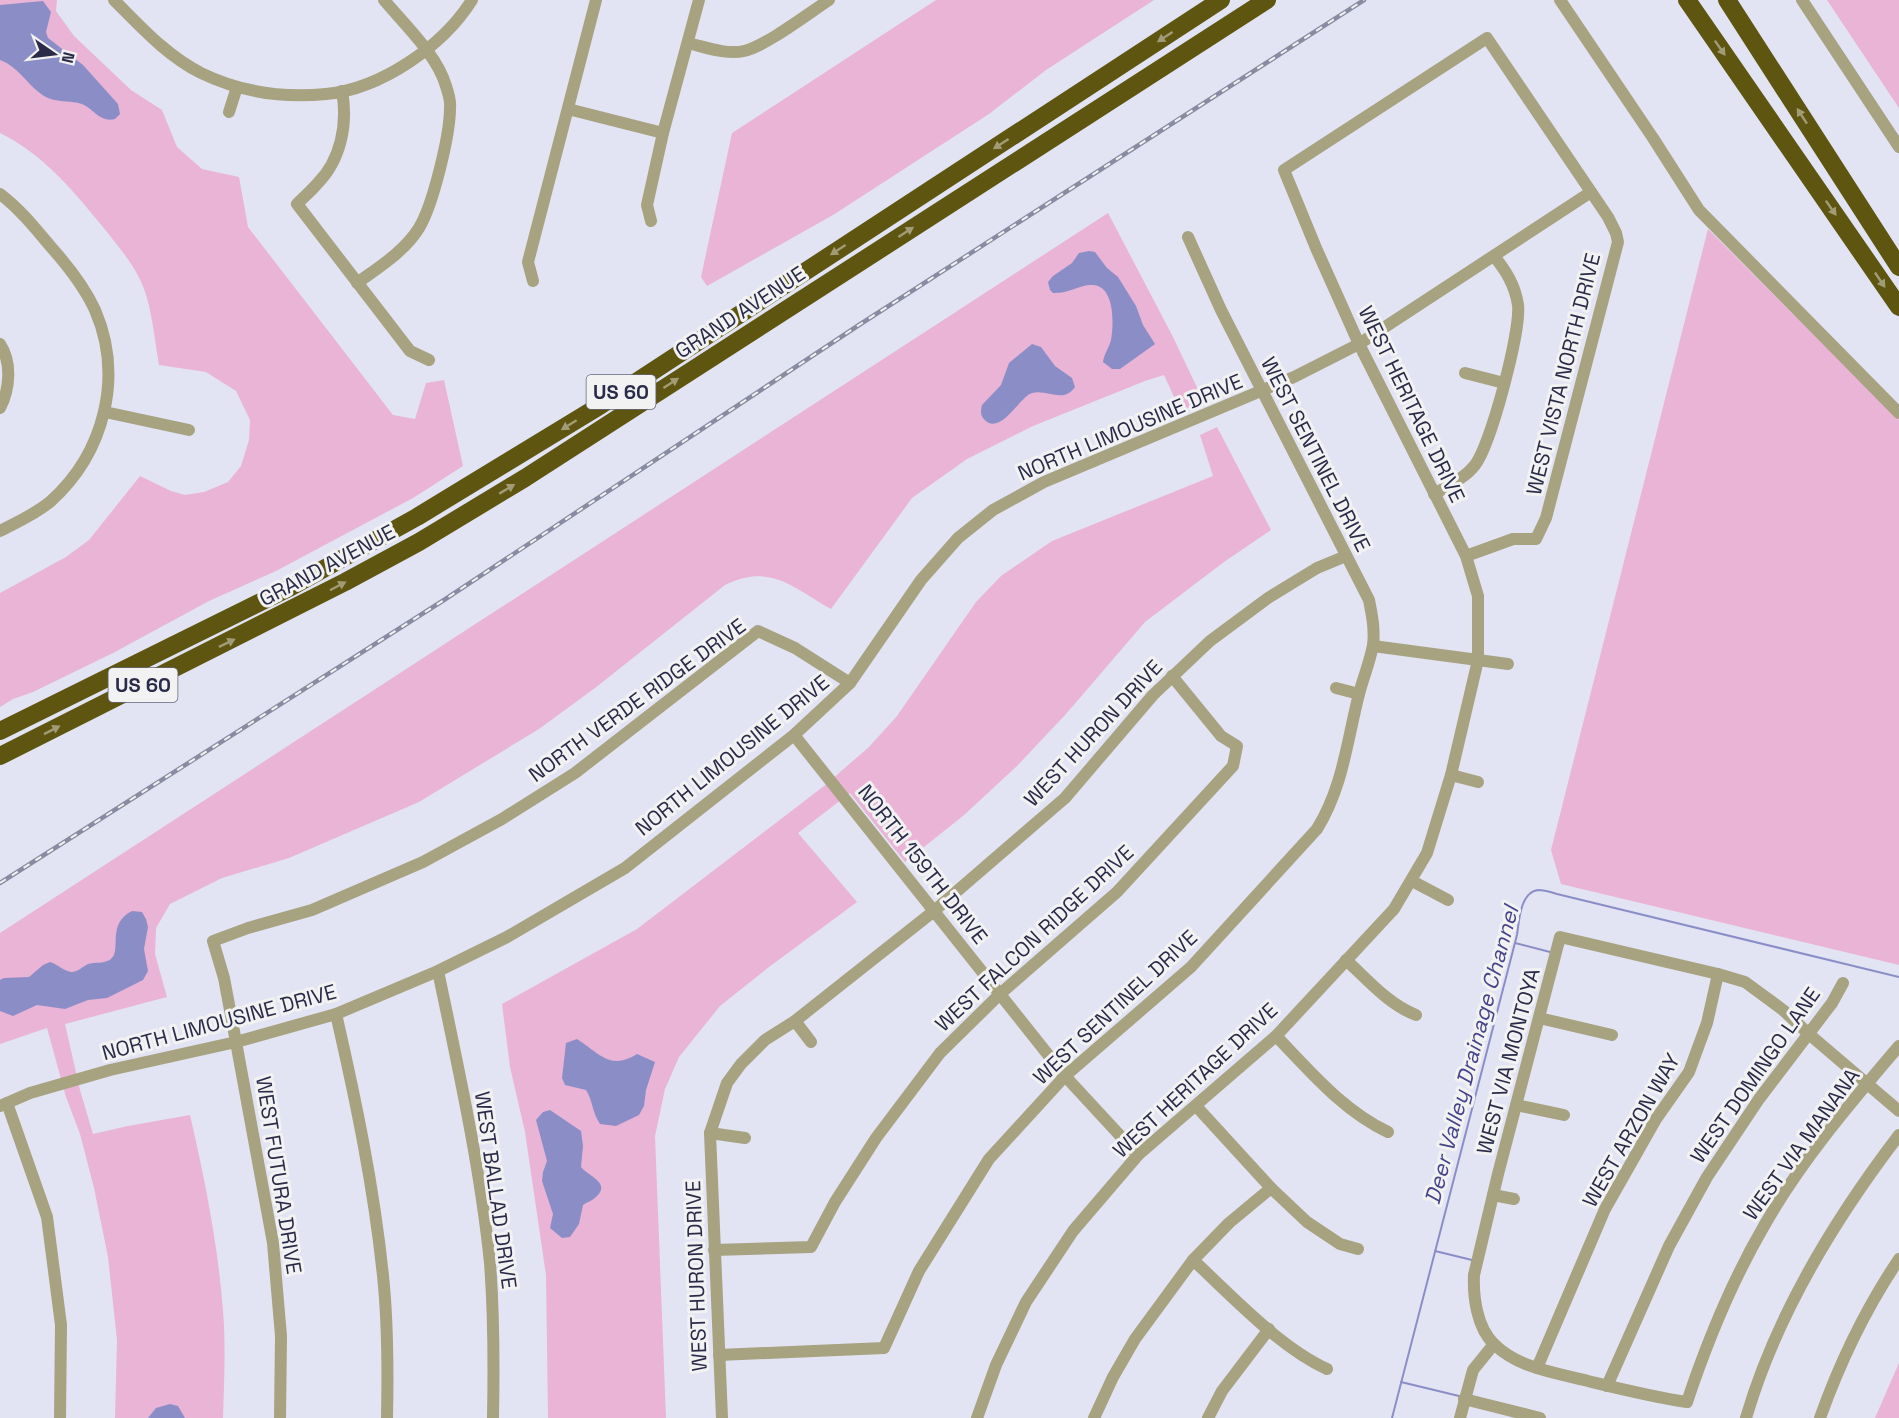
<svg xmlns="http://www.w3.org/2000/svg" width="1899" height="1418" viewBox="0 0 1899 1418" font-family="'Space Grotesk',sans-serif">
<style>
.green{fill:#e9b4d5}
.water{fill:#8b8ec6}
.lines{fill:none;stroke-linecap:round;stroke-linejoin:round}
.stream{stroke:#8b8ec6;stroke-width:2}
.minor{stroke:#a7a280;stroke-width:12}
.highway{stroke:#5e5511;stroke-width:18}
.rail-casing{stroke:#898ba1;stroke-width:4.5}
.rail{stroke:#f2f2f2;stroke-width:2;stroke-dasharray:7;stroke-linecap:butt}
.oneway{fill:#a19c76}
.labels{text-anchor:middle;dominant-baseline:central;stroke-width:6;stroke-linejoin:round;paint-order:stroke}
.shield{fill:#f2f2f2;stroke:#66677c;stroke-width:1.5}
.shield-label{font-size:20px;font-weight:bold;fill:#2a2b49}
.street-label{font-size:21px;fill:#2a2b49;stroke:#f2f2f2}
.water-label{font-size:22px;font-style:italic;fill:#46458b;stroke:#f2f2f2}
</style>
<rect width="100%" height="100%" fill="#e2e4f3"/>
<!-- green -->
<g class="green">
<path d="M0,0h57l-1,11 18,25 57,54 31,20 15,37 25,22 37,8 9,50 145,188 22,4 11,-36 18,-3 19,86 -50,32 -137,73 -67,30 -96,52 -80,39 -20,7 -13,8v-114l66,-36 23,-17 51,-64 31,15 14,4 19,-3 24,-10 13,-16 8,-26 1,-20 -14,-29 -30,-19 -47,-7c-4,-23 -7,-55 -15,-76 -8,-22 -23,-39 -37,-57 -31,-38 -62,-77 -107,-99z"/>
<path d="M936,0h218l-108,70 -57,44 -156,101 -126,71 -6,-9 31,-144z"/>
<path d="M1827,0h72v108z"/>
<path d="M1108,213l64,122 31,65 -22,12 -17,-37 -19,6 -112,45 -66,33 -55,39 -81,111c-39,-22 -60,-46 -106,-24l-130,103 -56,41 -120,73 -130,56 -67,20 -52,26 -14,24 -1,26 12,43 -102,27 15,66 13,44 35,-8 62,-11c15,65 28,130 33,196 3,36 1,72 0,107h-108l2,-78 -9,-83 -14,-69 -14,-54 -14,-37 -19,-69 -47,16v-111z"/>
<path d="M1708,229l191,191v545l-338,-81 -10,-34z"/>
<path d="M1217,427l54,103 -47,32 -79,60 -79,92 -49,52 -54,50 -58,46 -55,-69 -52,40 59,69 -88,65 -49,39 -41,51 -14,32 -10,47 11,282h-118l-2,-143 -21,-143 -15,-65 -8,-63 135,-75 187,-143 45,-39 28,-31 79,-114 25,-26 51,-35 161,-65 -13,-41z"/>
<path d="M1899,1363v55h-24z"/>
</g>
<!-- water -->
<g class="water">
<path d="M43,1l8,11 -5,20 2,6 35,27 35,39 2,10 -5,5c-15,4 -21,-10 -33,-15 -13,-4 -26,-1 -38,-8 -17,-11 -25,-29 -44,-36v-55z"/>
<path d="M1089,251l6,1 12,16 11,9 18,29 7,19 12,19 -35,25h-8l-9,-7c1,-8 6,-14 8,-22 3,-17 4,-57 -21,-55 -13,1 -23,9 -37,8l-3,-3 -2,-8 5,-6 19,-13 7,-10z"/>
<path d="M1032,344l9,3 14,19 17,12 3,9c-12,17 -27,2 -43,6 -12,3 -33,46 -49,25 -3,-4 -2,-9 -1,-13l19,-20 8,-22z"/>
<path d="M132,911l10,1 4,7 2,8 -4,22 4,22 -5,9 -36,18 -19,2 -23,9 -28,-4 -24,11 -13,-5v-31l4,-2 25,-1 14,-12 7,-3c7,2 14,9 21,10 7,0 11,-5 17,-8 7,-2 17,0 23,-5 11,-9 -5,-35 21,-48z"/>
<path d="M577,1039c22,14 33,32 60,15l18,8 -9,28 -2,16 -5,9 -23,11 -16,-2c-8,-12 -7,-23 -14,-34l-21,-5 -3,-7 4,-35z"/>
<path d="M550,1110l31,21 2,15 -2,21c7,9 31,16 15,30 -4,4 -9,5 -13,8l-4,19 -9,13 -8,1 -12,-10 3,-14 -11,-33 1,-9 4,-11 -11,-41 7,-8z"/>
<path d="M170,1404l8,2 7,12h-37l8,-10z"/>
</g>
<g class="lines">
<!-- stream -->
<g class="stream">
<path d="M1515,943l35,9"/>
<path d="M1435,1251l37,9"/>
<path d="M1401,1382l58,14"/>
<path d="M1392,1418l125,-483c2,-13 3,-43 21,-45 6,0 13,2 19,4l342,83"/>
</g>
<!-- minor -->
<g class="minor">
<path d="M114,0c27,27 53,56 87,73 39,19 82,25 125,21 55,-5 117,-48 146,-94"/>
<path d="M1560,0l93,138 46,72 200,203"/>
<path d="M1802,0l97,147"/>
<path d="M688,43c17,4 38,12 56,8 22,-5 65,-38 85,-51"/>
<path d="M342,91c6,33 -1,69 -25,93 -6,7 -13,13 -20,20l113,147 19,9"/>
<path d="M568,109l95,24"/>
<path d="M229,112l8,-25"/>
<path d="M0,194c20,15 35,34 51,53 17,19 33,39 44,63 29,67 9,143 -44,191 -15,13 -34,21 -51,30"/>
<path d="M651,221l-4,-16 16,-72 36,-133"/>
<path d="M533,281l-5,-19 68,-262"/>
<path d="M357,283c22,-16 47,-31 62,-55 14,-23 31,-93 31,-120 1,-7 -2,-16 -4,-22 -9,-31 -41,-61 -62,-86"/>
<path d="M0,344c12,18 10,45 0,64"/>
<path d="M1465,373l39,10"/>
<path d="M105,412l84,18"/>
<path d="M1434,494c14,-8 31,-16 41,-29 16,-21 46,-134 43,-160 -3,-20 -12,-34 -24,-49"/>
<path d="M1373,646l135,18"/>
<path d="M1336,688l23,6"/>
<path d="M794,735l271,341 73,79"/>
<path d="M1451,775l27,7"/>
<path d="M1412,881l36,19"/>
<path d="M1346,960c22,20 42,44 70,55"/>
<path d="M438,971c20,96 42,194 52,292 4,52 4,103 3,155"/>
<path d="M336,1014c20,87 38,174 47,262 5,47 5,95 4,142"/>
<path d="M1539,1018l73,17"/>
<path d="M795,1021l16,21"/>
<path d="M1276,1036c34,35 67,75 112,96"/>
<path d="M1899,1046c-47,55 -99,116 -135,180 -32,55 -57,116 -77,176 -34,-5 -66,-13 -99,-21 -32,-8 -70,-13 -94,-37 -17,-16 -21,-47 -20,-69l24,-101 62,-237 158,37 27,8 38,28 27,25 89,76"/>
<path d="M7,1103l40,114 14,108 -1,93"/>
<path d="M1516,1105l48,10"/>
<path d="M0,1106l30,-13 80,-23 126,-28 100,-28 102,-43 69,-34 118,-69 169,-133 56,-52 71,-103 37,-42 35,-28 51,-28 250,-105 65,-33 232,-152"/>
<path d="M1196,1106l75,82 36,34 33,22 18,5"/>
<path d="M710,1133l35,5"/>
<path d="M1493,1195l21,4"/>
<path d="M714,1250l97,-3 24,-45 41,-64 64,-85 60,-59 117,-102 116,-126 4,-20 -16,-10 -49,-60"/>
<path d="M1193,1260c39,36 86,87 134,109"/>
<path d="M719,1355l165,-7 35,-77 70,-112 76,-83 126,-109 126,-138c26,-42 30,-88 42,-135 4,-16 11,-32 14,-49 2,-15 -1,-30 -4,-45l-148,-290 -33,-73"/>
<path d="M1537,1368l68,-159 51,-90 33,-47 18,-49 11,-49"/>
<path d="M1607,1386l62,-140 38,-69 52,-78 73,-96 11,-20"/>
<path d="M1464,1399l76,19"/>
<path d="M280,1418l1,-82 -8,-93 -37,-201 -12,-64 -11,-37 35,-13 64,-18 111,-48 79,-43 73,-46 183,-142 37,17 55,35"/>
<path d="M722,1418l-12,-285 17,-50 14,-19 24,-24 30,-19 139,-110 131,-113 88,-103 57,-54 58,-43 49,-30 29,-12"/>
<path d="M977,1418l19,-53 30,-63 47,-71 65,-76 138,-119 118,-127 33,-56 24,-78 27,-115v-64l-12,-40 -107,-212 -43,-96 -32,-78 203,-132 121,179 8,16 2,9 -72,276 -10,21h-23l-47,17"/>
<path d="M1094,1418l19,-41 22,-38 58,-79 36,-37 42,-35"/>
<path d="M1208,1418l14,-27 47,-62"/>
<path d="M1460,1418l13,-48 21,-26"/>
<path d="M1746,1418c30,-103 88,-198 153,-283"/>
<path d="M1820,1418c20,-56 46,-110 79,-159"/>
</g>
<!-- highway -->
<g class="highway">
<path d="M1687,0l212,307"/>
<path d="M1727,0l172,267"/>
<path d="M0,731l291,-144 126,-70 184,-112 620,-405"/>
<path d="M0,756l345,-174 74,-40 106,-64 742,-478"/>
</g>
<!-- rail casing -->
<g class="rail-casing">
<path id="rail" d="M0,883l444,-283 415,-275 505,-325"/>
</g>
<!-- rail -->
<use href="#rail" class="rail"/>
</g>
<!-- one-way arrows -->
<defs><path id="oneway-solid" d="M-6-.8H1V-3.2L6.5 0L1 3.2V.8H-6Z" transform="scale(1.5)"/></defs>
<g class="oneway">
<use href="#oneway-solid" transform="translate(1165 37) rotate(147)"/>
<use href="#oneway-solid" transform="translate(1720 48) rotate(55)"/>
<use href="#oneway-solid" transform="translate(1802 116) rotate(-123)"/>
<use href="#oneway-solid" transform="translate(1001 144) rotate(147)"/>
<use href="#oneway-solid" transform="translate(1831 208) rotate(55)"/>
<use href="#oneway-solid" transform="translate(906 232) rotate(-33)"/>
<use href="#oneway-solid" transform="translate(838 250) rotate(147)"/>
<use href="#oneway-solid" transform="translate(1880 280) rotate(56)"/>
<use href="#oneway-solid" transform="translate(671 383) rotate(-33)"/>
<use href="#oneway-solid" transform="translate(569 425) rotate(148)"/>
<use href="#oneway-solid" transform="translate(507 489) rotate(-31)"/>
<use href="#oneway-solid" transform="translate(338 586) rotate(-28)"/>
<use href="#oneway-solid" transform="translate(227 643) rotate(-26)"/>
<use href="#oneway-solid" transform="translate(52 730) rotate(-27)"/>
</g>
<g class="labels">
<!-- shield labels -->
<g class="shield">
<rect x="586.5" y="375" width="69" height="34" rx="4.5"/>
<rect x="108.5" y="668" width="69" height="34" rx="4.5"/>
</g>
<g class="shield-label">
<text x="621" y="392">US 60</text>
<text x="143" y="685">US 60</text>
</g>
<!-- street labels -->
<g class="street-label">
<text transform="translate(740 312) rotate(-33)">GRAND AVENUE</text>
<text transform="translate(1563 374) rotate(-76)">WEST VISTA NORTH DRIVE</text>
<text transform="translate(1412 404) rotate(64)">WEST HERITAGE DRIVE</text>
<text transform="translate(1130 427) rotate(-23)">NORTH LIMOUSINE DRIVE</text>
<text transform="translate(1316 454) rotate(63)">WEST SENTINEL DRIVE</text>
<text transform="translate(327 565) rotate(-28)">GRAND AVENUE</text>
<text transform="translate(637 700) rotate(-36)">NORTH VERDE RIDGE DRIVE</text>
<text transform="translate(1093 733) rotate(-47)">WEST HURON DRIVE</text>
<text transform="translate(732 755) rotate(-39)">NORTH LIMOUSINE DRIVE</text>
<text transform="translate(923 864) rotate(52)">NORTH 159TH DRIVE</text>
<text transform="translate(1034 938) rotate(-43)">WEST FALCON RIDGE DRIVE</text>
<text transform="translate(1115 1007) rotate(-43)">WEST SENTINEL DRIVE</text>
<text transform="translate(219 1022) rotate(-15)">NORTH LIMOUSINE DRIVE</text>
<text transform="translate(1508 1061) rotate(-75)">WEST VIA MONTOYA</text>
<text transform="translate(1755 1075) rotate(-55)">WEST DOMINGO LANE</text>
<text transform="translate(1195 1080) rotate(-43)">WEST HERITAGE DRIVE</text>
<text transform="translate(1631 1130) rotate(-60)">WEST ARZON WAY</text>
<text transform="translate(1801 1144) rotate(-54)">WEST VIA MANANA</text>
<text transform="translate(279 1175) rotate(81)">WEST FUTURA DRIVE</text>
<text transform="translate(496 1190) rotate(82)">WEST BALLAD DRIVE</text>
<text transform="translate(696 1276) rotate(-92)">WEST HURON DRIVE</text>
</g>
<!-- water labels -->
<g class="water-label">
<text transform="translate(1471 1055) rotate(-75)">Deer Valley Drainage Channel</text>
</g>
</g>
<!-- north arrow -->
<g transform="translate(54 54) rotate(104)" stroke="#f2f2f2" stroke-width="4.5" paint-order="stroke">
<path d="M0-4.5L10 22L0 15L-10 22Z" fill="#2a2b49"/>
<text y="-9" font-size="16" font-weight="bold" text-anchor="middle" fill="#2a2b49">N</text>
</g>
</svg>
